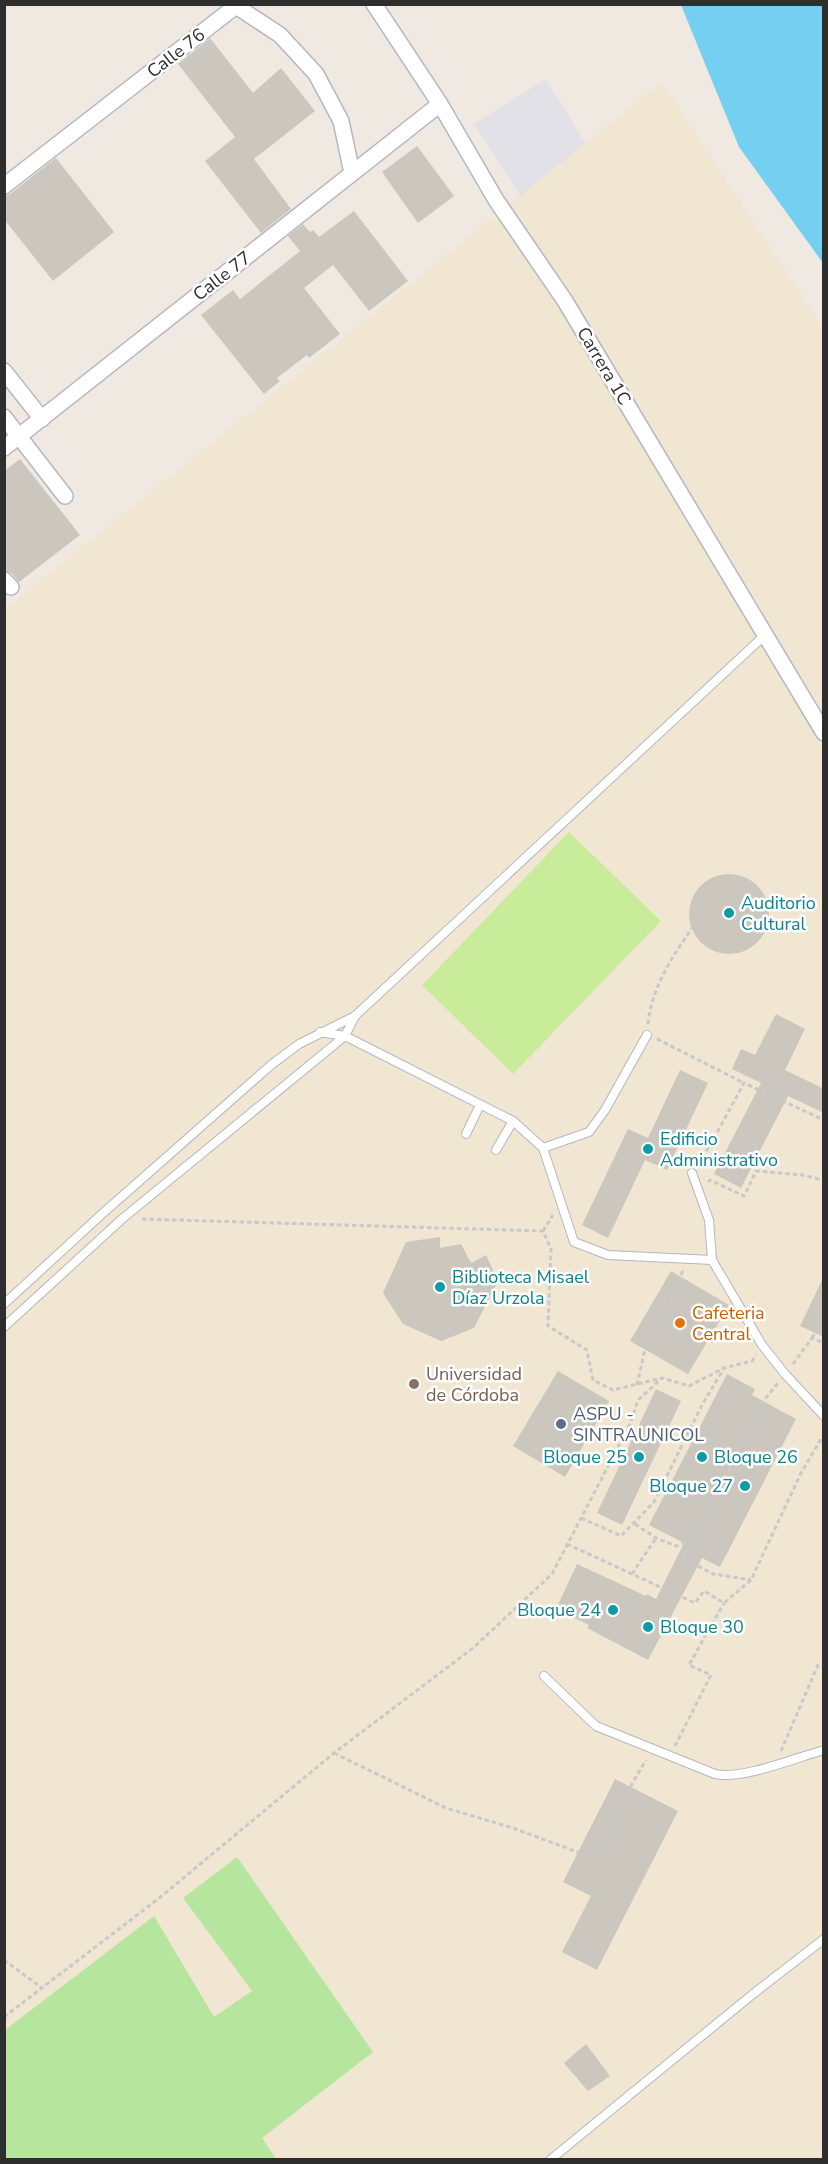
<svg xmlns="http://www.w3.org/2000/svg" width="828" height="2164" viewBox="0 0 828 2164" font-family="'Nunito Sans',sans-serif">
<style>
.industrial{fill:#e3e1e8}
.education{fill:#f0e6d1}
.green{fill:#b6e59e}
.pitch{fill:#c9ec9a}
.water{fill:#75cff0}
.building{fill:#cbc7bf}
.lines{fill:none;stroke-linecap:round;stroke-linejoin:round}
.lane-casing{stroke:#b4b7c1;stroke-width:10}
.street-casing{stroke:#b4b7c1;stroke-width:18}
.path{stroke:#c9c9c9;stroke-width:3;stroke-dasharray:4.5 3;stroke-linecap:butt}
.lane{stroke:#fff;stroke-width:8}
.street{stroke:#fff;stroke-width:15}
.culture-dot{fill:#0f9aa8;stroke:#fff;stroke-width:2}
.food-dot{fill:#e8710a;stroke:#fff;stroke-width:2}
.education-dot{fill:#8d6e63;stroke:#fff;stroke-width:2}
.service-dot{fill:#5c6f8a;stroke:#fff;stroke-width:2}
.labels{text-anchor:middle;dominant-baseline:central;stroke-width:5;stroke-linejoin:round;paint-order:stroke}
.street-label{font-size:18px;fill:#2e2e2e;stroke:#fff}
.culture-label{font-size:18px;fill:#0d838f;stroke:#fff;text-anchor:start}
.food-label{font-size:18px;fill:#c56008;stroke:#fff;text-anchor:start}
.education-label{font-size:18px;fill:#785e54;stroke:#fff;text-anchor:start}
.service-label{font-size:18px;fill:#4e5e75;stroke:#fff;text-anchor:start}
</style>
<rect width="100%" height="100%" fill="#efe9e1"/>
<!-- industrial -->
<path class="industrial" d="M546,79l88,143 -66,47 -94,-145z"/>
<!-- education -->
<path class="education" d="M662,82l161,246v1831l-818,1v-1551z"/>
<!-- green -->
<path class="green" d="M237,1857l136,195 -111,86 14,21h-271v-129l149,-114 60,101 38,-26 -69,-93z"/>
<!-- pitch -->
<path class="pitch" d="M569,832l92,89 -148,153 -91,-89z"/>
<!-- water -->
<path class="water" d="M681,5h142v258l-84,-116z"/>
<!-- building -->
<g class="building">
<path d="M210,38l43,55 28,-25 34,43 -61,48 37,50 -30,24 -56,-72 30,-24 -57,-73z"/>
<path d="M417,146l37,50 -36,27 -36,-51z"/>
<path d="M56,158l58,74 -61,49 -49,-62v-23l6,-2z"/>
<path d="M354,211l54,70 -39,30 -36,-46 -29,23 36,46 -31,24 -2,-3 -30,23 3,3 -16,13 -63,-79 32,-25 7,9 60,-48 -12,-15 15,-12 7,8 3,-2 6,7z"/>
<path d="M20,459l60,76 -61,47 -8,-9 -7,-2v-100z"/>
<circle cx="729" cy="914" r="40"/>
<path d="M776,1014l29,15 -20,41 39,19v24l-36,-17 -47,92 -27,-14 47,-91 -29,-14 9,-20 14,6z"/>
<path d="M680,1070l28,13 -41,87 -22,-10 -37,78 -26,-13 46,-96 20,9z"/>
<path d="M440,1237v11l21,-4 10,19 15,-8 12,26 -24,47 -33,13 -38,-17 -20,-31 23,-51z"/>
<path d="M671,1271l58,34 -41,69 -58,-33z"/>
<path d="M824,1276v61l-24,-11z"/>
<path d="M558,1371l51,30 -44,76 -52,-31z"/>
<path d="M727,1374l28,15 -3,6 44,24 -76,148 -18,-9 -54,102 -61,-32 2,-3 -33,-16 21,-45 69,32 1,-2 9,5 28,-56 -35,-18z"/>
<path d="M656,1389l25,12 -59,124 -25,-12z"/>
<path d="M615,1779l63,32 -81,159 -35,-18 29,-56 -28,-14z"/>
<path d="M586,2044l24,32 -22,15 -24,-28z"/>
</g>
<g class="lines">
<!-- lane casing -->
<g class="lane-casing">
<g id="lane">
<path d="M320,1032l25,4 168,85 30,27 31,94 34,13 104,5 50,85 23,29 39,42"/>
<path d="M466,1134l14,-29"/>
<path d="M543,1148l46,-16 16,-22 42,-75"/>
<path d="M496,1150l17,-29"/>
<path d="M692,1173l17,47 3,40"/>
<path d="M4,1304l98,-90 169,-149 28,-21 56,-28 410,-381"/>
<path d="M4,1327l118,-108 223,-183 10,-20"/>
<path d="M544,1676l52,50 119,48c27,6 80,-16 109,-24"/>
<path d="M550,2160l203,-166 71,-55"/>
</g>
</g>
<!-- street casing -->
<g class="street-casing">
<g id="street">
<path d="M374,4l66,100 56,96 69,101 259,432"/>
<path d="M4,186l232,-180 44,29 36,39 25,47 11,52"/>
<path d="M4,371l38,48"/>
<path d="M4,417l61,79"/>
<path d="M4,448l436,-344"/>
<path d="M4,580l7,7"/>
</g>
</g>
<!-- path -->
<g class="path">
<path d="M648,1024c3,-35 24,-67 44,-96"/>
<path d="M657,1039l87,44"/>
<path d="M671,1160l11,7"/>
<path d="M698,1164l15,-24 31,-57 80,37"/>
<path d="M708,1182l2,-2 34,16 12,-25 46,4 22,5"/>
<path d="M142,1219l401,12 8,18 -3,77 39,24 6,30 20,10 49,-12 27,8 35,-18 28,-7 4,-6"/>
<path d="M543,1231l10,-16"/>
<path d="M812,1338l12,-23"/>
<path d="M793,1364l19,-26 12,5"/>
<path d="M637,1385l10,-45 21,-31 15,-39"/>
<path d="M581,1518l40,18 33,-34 48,-97 21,-35"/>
<path d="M635,1524l21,14 20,8 18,-7 -11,19 30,16 38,6"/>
<path d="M694,1539l71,-140 13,-16"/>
<path d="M567,1544l128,59 9,-12 20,12 27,-23 50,-107 23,-39"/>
<path d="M632,1574l24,-36"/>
<path d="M675,1746l36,-71 -22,-10 35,-62"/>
<path d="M781,1751l37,-86 6,2"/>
<path d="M334,1753l112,55 67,20 70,26 15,1 35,-73 13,-22"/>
<path d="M4,1960l38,28"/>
<path d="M4,2017l154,-118 176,-146 139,-105 79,-74 78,-150 8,-24 24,-22"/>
</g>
<!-- lane -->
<use href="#lane" class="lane"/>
<!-- street -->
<use href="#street" class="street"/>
</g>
<!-- markers -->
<g class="culture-dot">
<circle cx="729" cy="913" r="6"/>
<circle cx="648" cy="1149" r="6"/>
<circle cx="440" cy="1287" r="6"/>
<circle cx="639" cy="1457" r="6"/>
<circle cx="702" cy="1457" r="6"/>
<circle cx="745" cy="1486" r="6"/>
<circle cx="613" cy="1610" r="6"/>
<circle cx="648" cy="1627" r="6"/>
</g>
<circle class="food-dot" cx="680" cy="1323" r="6"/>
<circle class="education-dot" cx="414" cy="1384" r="6"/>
<circle class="service-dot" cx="561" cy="1424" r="6"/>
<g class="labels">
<!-- street labels -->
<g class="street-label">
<text transform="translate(176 53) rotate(-38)">Calle 76</text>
<text transform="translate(222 276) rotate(-38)">Calle 77</text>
<text transform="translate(604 366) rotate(59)">Carrera 1C</text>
</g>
<!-- culture labels -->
<g class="culture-label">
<text x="741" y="903">Auditorio<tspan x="741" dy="21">Cultural</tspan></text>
<text x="660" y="1139">Edificio<tspan x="660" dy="21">Administrativo</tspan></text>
<text x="452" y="1277">Biblioteca Misael<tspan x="452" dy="21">Díaz Urzola</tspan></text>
<text x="627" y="1457" text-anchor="end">Bloque 25</text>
<text x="714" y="1457">Bloque 26</text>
<text x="733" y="1486" text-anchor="end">Bloque 27</text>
<text x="601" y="1610" text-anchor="end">Bloque 24</text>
<text x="660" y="1627">Bloque 30</text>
</g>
<!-- food labels -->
<g class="food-label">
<text x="692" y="1313">Cafeteria<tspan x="692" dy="21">Central</tspan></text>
</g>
<!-- education labels -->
<g class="education-label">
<text x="426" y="1374">Universidad<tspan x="426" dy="21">de Córdoba</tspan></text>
</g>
<!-- service labels -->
<g class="service-label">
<text x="573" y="1414">ASPU -<tspan x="573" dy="21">SINTRAUNICOL</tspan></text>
</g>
</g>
<!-- border -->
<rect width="828" height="2164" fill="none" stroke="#2e2e2e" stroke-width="12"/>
</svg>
